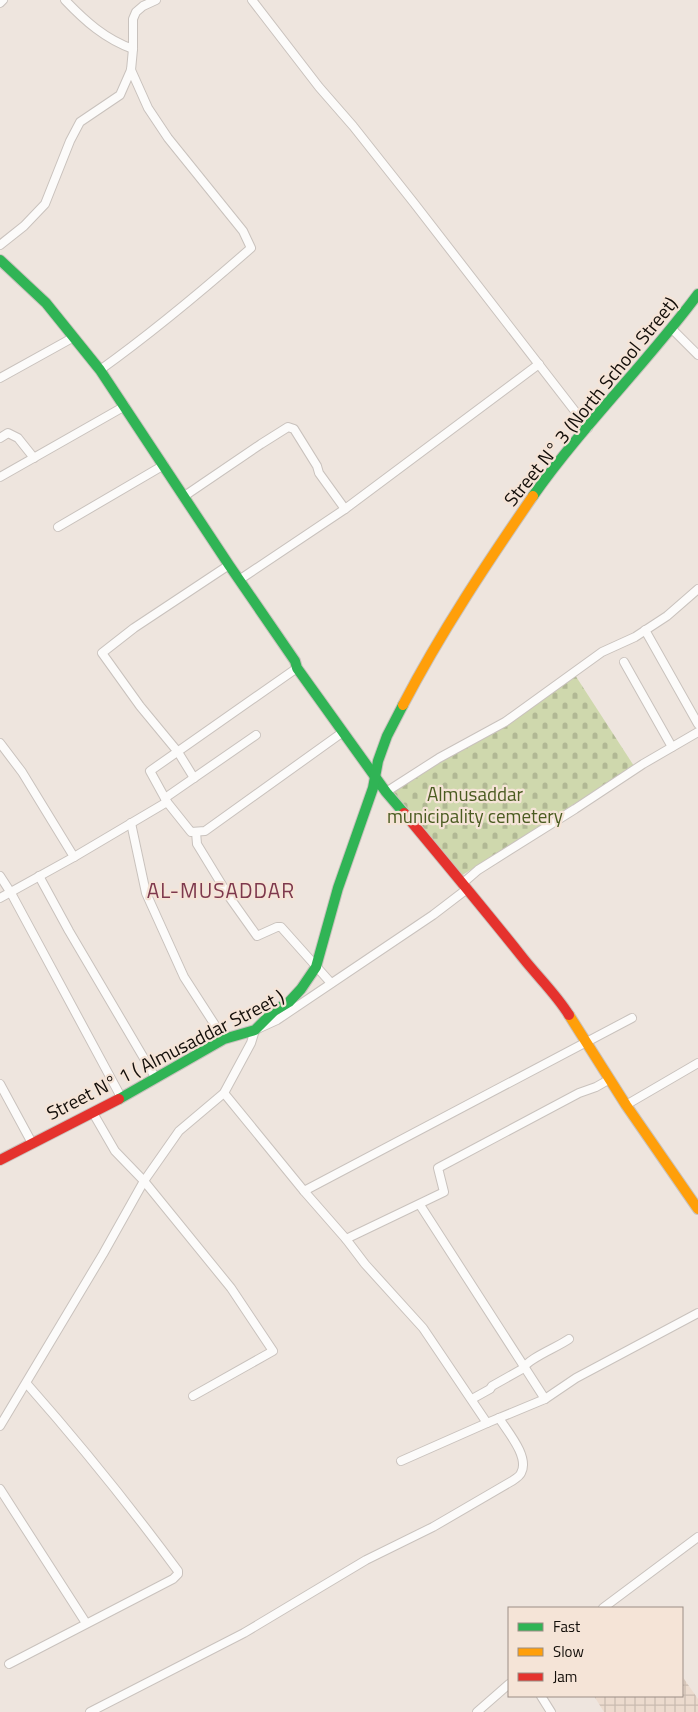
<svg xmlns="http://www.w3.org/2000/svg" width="698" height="1712" viewBox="0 0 698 1712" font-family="'Titillium Web',sans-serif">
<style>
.industrial{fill:url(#industrial-grid)}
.cemetery{fill:url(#cemetery-stones)}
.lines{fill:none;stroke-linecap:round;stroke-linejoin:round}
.street-casing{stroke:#c9c2bd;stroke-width:10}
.fast-casing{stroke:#c9c2bd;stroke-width:12}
.slow-casing{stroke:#c9c2bd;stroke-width:12}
.jam-casing{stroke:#c9c2bd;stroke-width:12}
.street{stroke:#fcfbfa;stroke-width:8}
.fast{stroke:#30b455;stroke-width:10}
.slow{stroke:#ff9f0a;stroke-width:10}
.jam{stroke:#e5322d;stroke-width:10}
.labels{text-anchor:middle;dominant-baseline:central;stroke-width:4.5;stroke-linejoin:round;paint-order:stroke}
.street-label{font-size:19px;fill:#130e09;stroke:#f5e4d7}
.park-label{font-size:19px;fill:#4a5b20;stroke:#f5e4d7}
.quarter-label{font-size:21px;letter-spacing:1px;fill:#7e384c;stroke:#f5e4d7}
</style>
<defs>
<pattern id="industrial-grid" width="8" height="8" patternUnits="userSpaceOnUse" patternTransform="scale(1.25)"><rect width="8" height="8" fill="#ecdbce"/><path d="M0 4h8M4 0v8" fill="none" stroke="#cabbb0"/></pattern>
<pattern id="cemetery-stones" width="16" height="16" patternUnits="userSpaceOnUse" patternTransform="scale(1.25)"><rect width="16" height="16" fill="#cfd8ad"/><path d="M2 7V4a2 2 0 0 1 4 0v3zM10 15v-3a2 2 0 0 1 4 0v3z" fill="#b1b894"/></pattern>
</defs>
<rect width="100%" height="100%" fill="#eee5de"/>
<!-- industrial -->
<path class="industrial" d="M682,1676l16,23v13h-94l-10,-16h88z"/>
<!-- cemetery -->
<path class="cemetery" d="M575,675l59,91 -173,110 -71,-86z"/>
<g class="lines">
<!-- street casing -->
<g class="street-casing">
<g id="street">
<path d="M65,0c20,21 40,39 68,49"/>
<path d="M252,0l67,87 34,39 61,77 174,225"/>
<path d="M0,3l3,-3"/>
<path d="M0,245l24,-19 21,-22 25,-63 10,-19 40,-27 11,-25 2,-21v-30l3,-7 7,-6 13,-6"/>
<path d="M672,329l26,26"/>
<path d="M100,370c53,-38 102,-79 151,-122l-8,-17 -75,-93 -20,-30 -17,-38"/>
<path d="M0,378l74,-41"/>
<path d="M0,438l8,-5 10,5 16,20"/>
<path d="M0,477l125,-71"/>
<path d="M183,497l78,-53 27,-17 6,2 23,37 2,7 26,36"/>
<path d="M58,527l106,-62"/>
<path d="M239,580l106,-71 194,-145"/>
<path d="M645,630l53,94"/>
<path d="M624,662l48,85"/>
<path d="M297,668l-147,103 17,31 24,30 14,-1 138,-99"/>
<path d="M0,743l22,29 52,85"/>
<path d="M194,778l-16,-26 -38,-46 -38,-53 32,-25 95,-63"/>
<path d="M386,792l53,-34 66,-36 97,-70 33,-15 32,-21 31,-27"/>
<path d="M165,798l91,-63"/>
<path d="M131,823l15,70 38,84 40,62"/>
<path d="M196,832l1,12 33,54 27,38 20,-9h4l50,56"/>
<path d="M0,876l11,17 110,204"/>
<path d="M39,876l30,55 86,146"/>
<path d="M463,883l15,-13 97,-61 68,-45 55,-32"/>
<path d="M0,898l74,-41 93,-55"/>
<path d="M0,1084l32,59"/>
<path d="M224,1093l80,98 42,48 19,25 58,64 64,95 58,-24 31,-21 122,-65"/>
<path d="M626,1105l72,-42"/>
<path d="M93,1113l22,38 29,30 87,107 42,63 -80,45"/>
<path d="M304,1191l328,-173"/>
<path d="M420,1205l125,194"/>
<path d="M346,1239l98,-47 -6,-24 141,-75 17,-6 14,-8"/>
<path d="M472,1399l18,-10 2,-3 32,-18c3,-9 34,-21 45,-29"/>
<path d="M0,1426l103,-172 41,-73 35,-50 45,-38 27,-50 4,-13 22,-10 156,-105 34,-26"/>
<path d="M401,1461l86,-38"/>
<path d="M0,1489l86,134"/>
<path d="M603,1608l95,-71"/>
<path d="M9,1664l164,-85 5,-5v-3c-48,-65 -98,-127 -151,-187"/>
<path d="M541,1696l10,16"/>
<path d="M90,1712l154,-79 122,-73 67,-33 79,-46c3,-2 8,-5 9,-8 9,-16 -14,-42 -22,-55"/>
<path d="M477,1712l32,-28"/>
</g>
</g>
<!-- fast casing -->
<g class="fast-casing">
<g id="fast">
<path d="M0,260l46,43 54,67 129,195 66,96 2,7 89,124 18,21"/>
<path d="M533,496c50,-71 113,-132 165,-202"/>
<path d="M119,1099l105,-60 31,-9 19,-19 15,-9 12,-13 15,-22 22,-79 35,-100 5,-27 9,-25 16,-31"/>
</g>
</g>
<!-- slow casing -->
<g class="slow-casing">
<g id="slow">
<path d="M403,705c38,-73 84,-142 130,-209"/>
<path d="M569,1015l57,90 72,104"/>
</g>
</g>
<!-- jam casing -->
<g class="jam-casing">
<g id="jam">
<path d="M404,813c40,48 80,96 119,145 15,19 33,36 46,57"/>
<path d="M0,1160l119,-61"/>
</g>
</g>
<!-- street -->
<use href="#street" class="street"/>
<!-- fast -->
<use href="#fast" class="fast"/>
<!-- slow -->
<use href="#slow" class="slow"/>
<!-- jam -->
<use href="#jam" class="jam"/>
</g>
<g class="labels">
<!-- street labels -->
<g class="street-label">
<text transform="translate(590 401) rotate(-51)">Street N° 3 (North School Street)</text>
<text transform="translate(165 1054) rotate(-27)">Street N° 1 ( Almusaddar Street )</text>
</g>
<!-- park labels -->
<g class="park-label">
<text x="475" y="793">Almusaddar<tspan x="475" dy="22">municipality cemetery</tspan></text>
</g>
<!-- quarter labels -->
<g class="quarter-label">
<text x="221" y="890">AL-MUSADDAR</text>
</g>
</g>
<!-- legend -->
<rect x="508" y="1607" width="175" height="90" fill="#f5e4d7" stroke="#9b8e85"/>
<rect x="518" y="1623" width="25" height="8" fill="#30b455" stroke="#9b8e85"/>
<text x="553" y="1632" font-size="15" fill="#130e09">Fast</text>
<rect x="518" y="1648" width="25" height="8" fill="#ff9f0a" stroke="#9b8e85"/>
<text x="553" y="1657" font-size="15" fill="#130e09">Slow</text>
<rect x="518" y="1673" width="25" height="8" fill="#e5322d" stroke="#9b8e85"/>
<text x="553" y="1682" font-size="15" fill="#130e09">Jam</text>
</svg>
